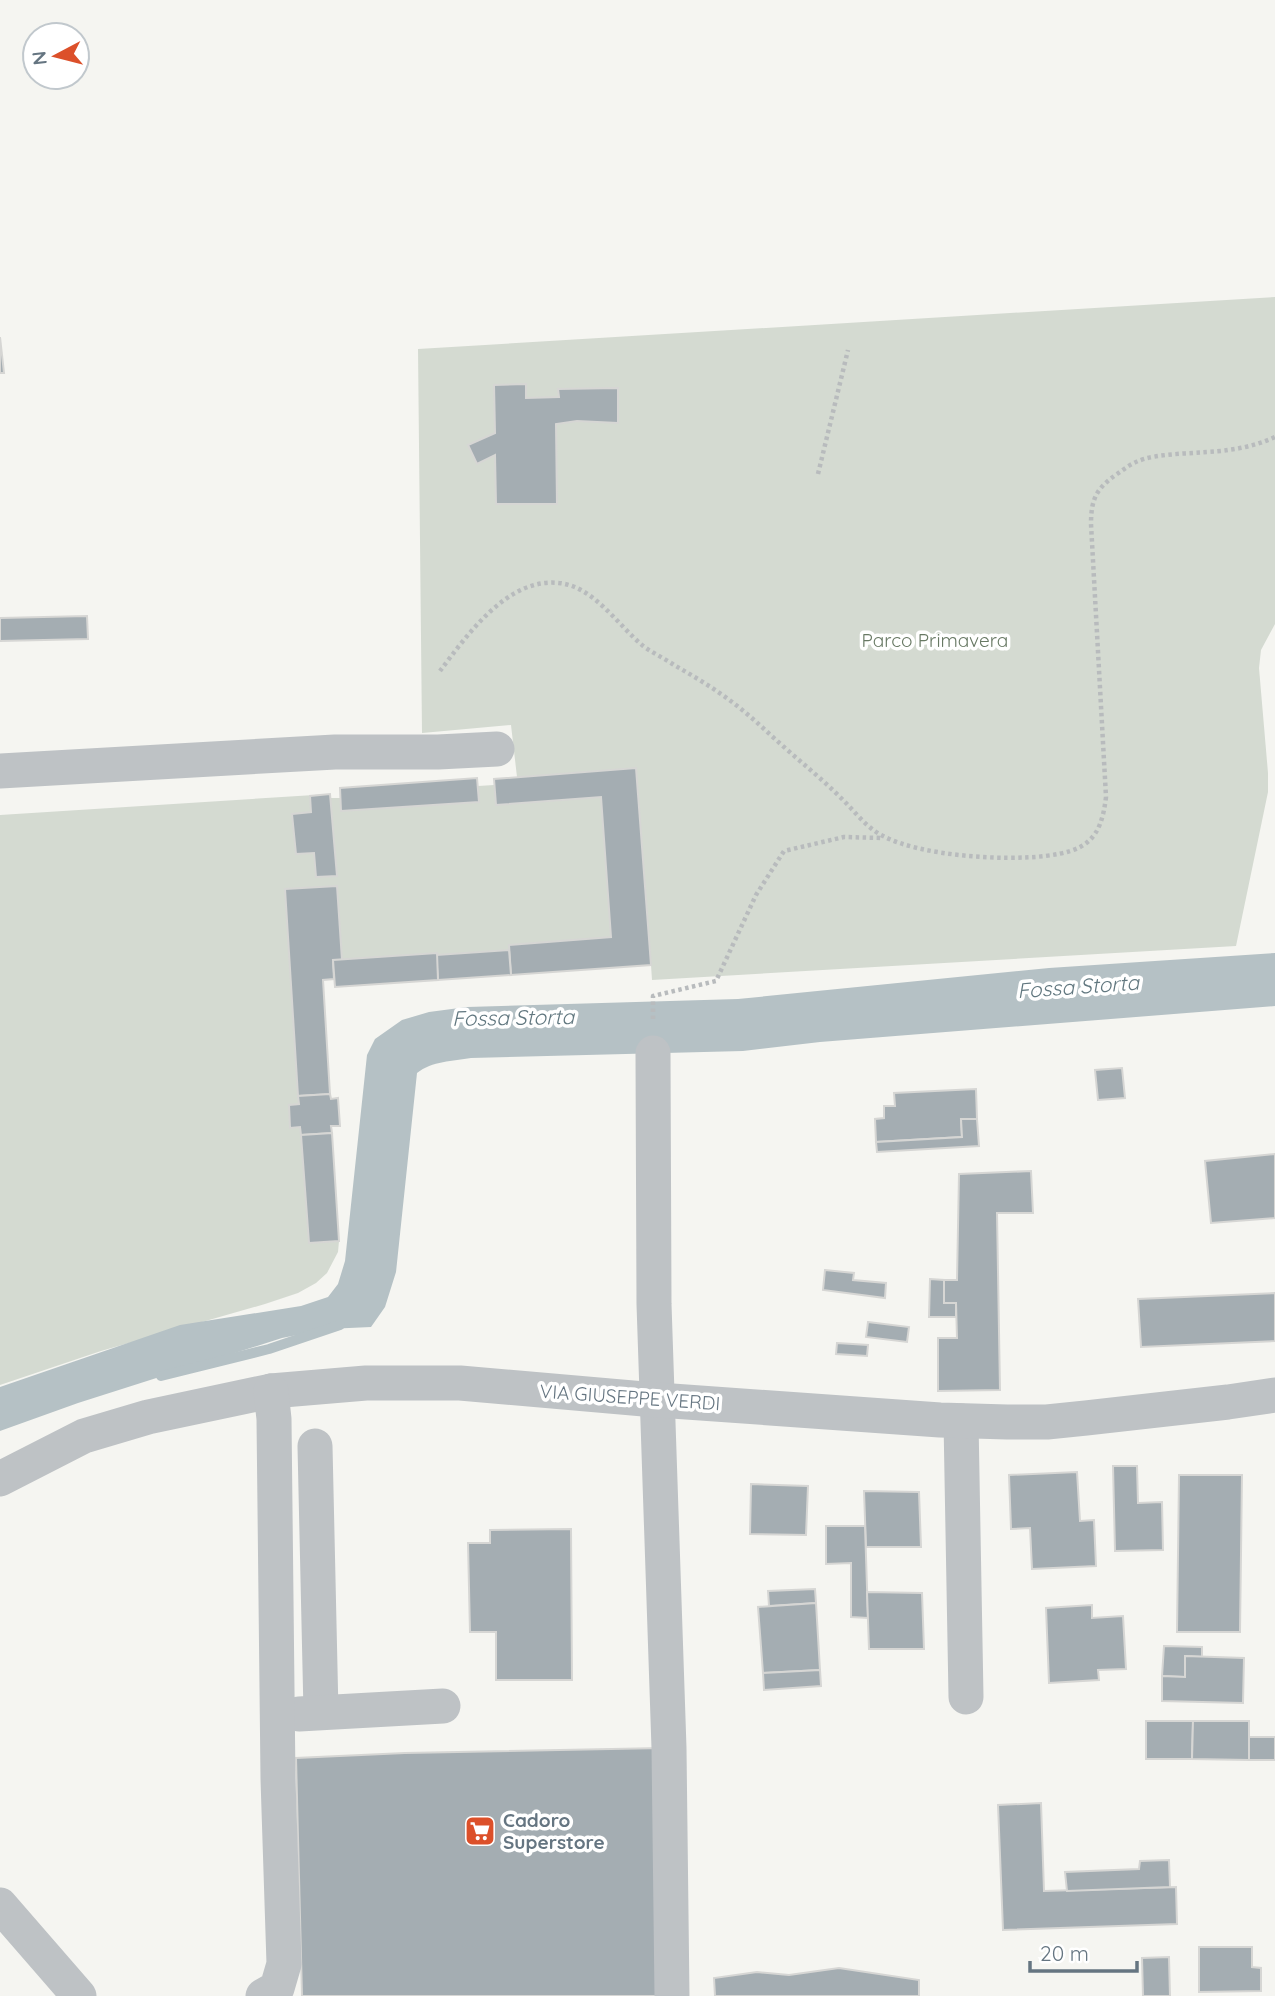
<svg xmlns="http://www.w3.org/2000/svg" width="1275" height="1996" viewBox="0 0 1275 1996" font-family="Quicksand,sans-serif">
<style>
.green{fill:#d4dad1}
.water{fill:#b5c1c5}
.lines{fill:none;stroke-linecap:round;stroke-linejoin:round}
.stream{stroke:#b5c1c5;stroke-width:10}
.building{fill:#a4adb2;stroke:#d6d6d4;stroke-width:2}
.path{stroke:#b8bbbd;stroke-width:4.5;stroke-dasharray:3.5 3.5;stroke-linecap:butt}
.minor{stroke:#bec2c5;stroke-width:35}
.labels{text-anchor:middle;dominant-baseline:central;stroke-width:7;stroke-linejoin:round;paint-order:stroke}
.park-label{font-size:19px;fill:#687964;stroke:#fff}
.street-label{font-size:19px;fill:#657581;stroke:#fff}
.poi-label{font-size:19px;font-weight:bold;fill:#657581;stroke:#fff;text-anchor:start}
.water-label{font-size:21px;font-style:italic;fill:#61777f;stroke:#fff}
</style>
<rect width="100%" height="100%" fill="#f5f5f1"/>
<!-- green -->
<path class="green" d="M1275,297v327l-14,26 -2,18 9,105v19l-32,154 -584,34 -1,-15 -316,22 -1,-8 -11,1 7,114 1,5 7,-1 2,28 -9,1 8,114 -1,11 -11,21 -11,10 -18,10 -33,11 -164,47 -101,34v-570l330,-21 1,4h9v-10l137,-10 1,8 16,-1v-6l23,-2 -6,-52 -89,8 -4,-384z"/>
<!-- water -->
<path class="water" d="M1275,953v53l-455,36 -77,9 -272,7c-18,3 -39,3 -54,15l-21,199 -11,35 -14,20 -44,2 -45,9 -204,65 -78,28v-44l180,-62 121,-19 27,-9 10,-13 7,-23 22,-206 8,-16 27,-19 27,-8 38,-5 271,-8 311,-31z"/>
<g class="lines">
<!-- stream -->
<path class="stream" d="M161,1376l108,-27 71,-24"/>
</g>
<!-- building -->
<g class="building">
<path d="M0,337l4,36h-4z"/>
<path d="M526,384v14l33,-1 -1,-8 60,-1v35l-41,-2 -21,3 1,80h-61l-1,-49 -18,9 -9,-19 27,-12 -1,-48z"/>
<path d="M87,616l1,23 -88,2v-23z"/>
<path d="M636,768l15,197 -140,10 -2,-30 102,-8 -10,-140 -105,8 -2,-26z"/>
<path d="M477,778l2,24 -138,9 -1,-23z"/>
<path d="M330,794l7,82 -21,1 -2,-24 -18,1 -4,-40 19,-2 -1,-16z"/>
<path d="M337,886l5,74h-9l1,19 -11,1 7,114 -32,2 -13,-207z"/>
<path d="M509,950l2,25 -73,5 -2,-25z"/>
<path d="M437,953l1,27 -103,7 -2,-27z"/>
<path d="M1122,1068l3,30 -27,2 -3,-30z"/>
<path d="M976,1089l1,30h-16l1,18 -86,5 -1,-23 9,-1v-12h11l-1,-13z"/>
<path d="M330,1094l1,5 7,-1 2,28h-9l1,7 -31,2 -1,-8 -10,1 -1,-23 10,-1 -1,-8z"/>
<path d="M961,1119h16l2,27 -102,6 -1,-10 86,-5z"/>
<path d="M332,1133l7,108 -30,2 -8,-108z"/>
<path d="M1275,1154v64l-64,5 -6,-62z"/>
<path d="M1031,1171l2,42h-36l3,177 -62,1v-53h19l-1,-35h-12v-23h13l2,-106z"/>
<path d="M825,1270l29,3 -1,7 33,3 -1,15 -62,-8z"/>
<path d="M930,1279l14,1v23h12v14h-27z"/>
<path d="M1275,1293v48l-134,6 -3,-48z"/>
<path d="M868,1322l41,5 -2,15 -41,-5z"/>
<path d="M837,1343l31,2 -1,11 -31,-2z"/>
<path d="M1113,1466h24l1,37 24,-1 1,48 -48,1z"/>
<path d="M1077,1472l3,49 14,-1 2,46 -64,3 -2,-41 -19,1 -2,-54z"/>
<path d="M1179,1475h63l-2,157h-63z"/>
<path d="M751,1484l57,2 -2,49 -56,-1z"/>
<path d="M864,1491l55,1 2,55h-55z"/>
<path d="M826,1526h39l3,92 -17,-1v-54l-25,1z"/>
<path d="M571,1529l1,151h-76v-48h-26l-2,-89h22v-13z"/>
<path d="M815,1589l1,14 -47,3 -1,-15z"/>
<path d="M867,1592l55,1 2,56h-55z"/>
<path d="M816,1603l4,67 -57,3 -5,-66z"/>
<path d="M1092,1605v13l31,-2 3,53 -28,1 1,10 -50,3 -3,-75z"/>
<path d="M1164,1646l38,1v10l-17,-1v21l-23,-1z"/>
<path d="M1185,1656l59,2 -1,45 -81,-2v-25l23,1z"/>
<path d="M820,1670l1,16 -57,4 -1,-17z"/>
<path d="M1146,1721h47l-1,38h-46z"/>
<path d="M1193,1721h56v39l-57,-1z"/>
<rect x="1249" y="1737" width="26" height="23"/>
<path d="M662,1748l3,248h-363l-6,-238 109,-5z"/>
<path d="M1041,1803l3,88 132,-4 1,37 -174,6 -5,-125z"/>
<path d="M1169,1860l1,27 -103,4 -2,-19 74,-3 1,-8z"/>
<path d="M1199,1947h53v20l9,1v23l-62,1z"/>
<path d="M1169,1957l1,39h-27l-1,-38z"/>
<path d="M839,1968l80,12v16h-204l-1,-18 43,-6 32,3z"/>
</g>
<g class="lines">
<!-- path -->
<g class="path">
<path d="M818,474l30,-124"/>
<path d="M440,671c27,-36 68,-94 119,-88 34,3 59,42 83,62 10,8 22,13 32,20 21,12 43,25 62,40 17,13 32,28 48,42 19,17 38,32 56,50 14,13 25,30 43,39 38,20 120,25 162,20 41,-5 56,-16 61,-59l-15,-273c0,-26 6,-36 26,-50 6,-4 12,-9 19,-12 20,-10 67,-8 92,-12 16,-2 32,-6 47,-13"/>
<path d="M653,1019v-23l63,-15 40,-86 28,-44 60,-14 39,1"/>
</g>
<!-- minor -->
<g class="minor">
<path d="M0,771l335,-19h103l59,-3"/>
<path d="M653,1053l1,251 15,444 3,248"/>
<path d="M961,1421l5,276"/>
<path d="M315,1446l6,266"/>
<path d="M0,1479l84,-43 64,-19 123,-26 95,-8h94l184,16 296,21 67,2h40l39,-4 142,-16 47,-7"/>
<path d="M299,1714l144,-8"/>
<path d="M0,1905l79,91"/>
<path d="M263,1996l14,-8 7,-24 -6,-185 -4,-360 -3,-28"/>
</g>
</g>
<!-- icons -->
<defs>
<g id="supermarket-square" transform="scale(1.575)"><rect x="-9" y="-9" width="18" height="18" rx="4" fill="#dc502a" stroke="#fff"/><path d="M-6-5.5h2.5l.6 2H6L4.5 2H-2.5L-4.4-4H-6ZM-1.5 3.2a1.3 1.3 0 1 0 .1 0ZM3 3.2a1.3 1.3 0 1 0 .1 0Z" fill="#fff"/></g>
</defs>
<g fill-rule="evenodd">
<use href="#supermarket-square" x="480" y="1831"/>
</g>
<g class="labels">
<!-- park labels -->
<g class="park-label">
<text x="935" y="640">Parco Primavera</text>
</g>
<!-- street labels -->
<g class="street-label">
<text transform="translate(630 1397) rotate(4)">VIA GIUSEPPE VERDI</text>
</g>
<!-- poi labels -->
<g class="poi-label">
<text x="503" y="1820">Cadoro<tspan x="503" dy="22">Superstore</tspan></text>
</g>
<!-- water labels -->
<g class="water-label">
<text transform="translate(1078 986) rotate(-4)">Fossa Storta</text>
<text transform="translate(513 1017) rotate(-1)">Fossa Storta</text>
</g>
</g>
<!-- north arrow -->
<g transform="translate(56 56) rotate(263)"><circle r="33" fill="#ffffff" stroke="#c1c8cd" stroke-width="2"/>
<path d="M0-5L12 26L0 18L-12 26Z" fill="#dc502a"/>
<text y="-10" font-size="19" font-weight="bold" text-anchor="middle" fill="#657581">N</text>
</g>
<!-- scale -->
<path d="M1030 1961v10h107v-10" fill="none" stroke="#657581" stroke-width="3.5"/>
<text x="1040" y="1961" font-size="21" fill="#657581" stroke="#ffffff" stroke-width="5" paint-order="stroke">20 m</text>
</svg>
